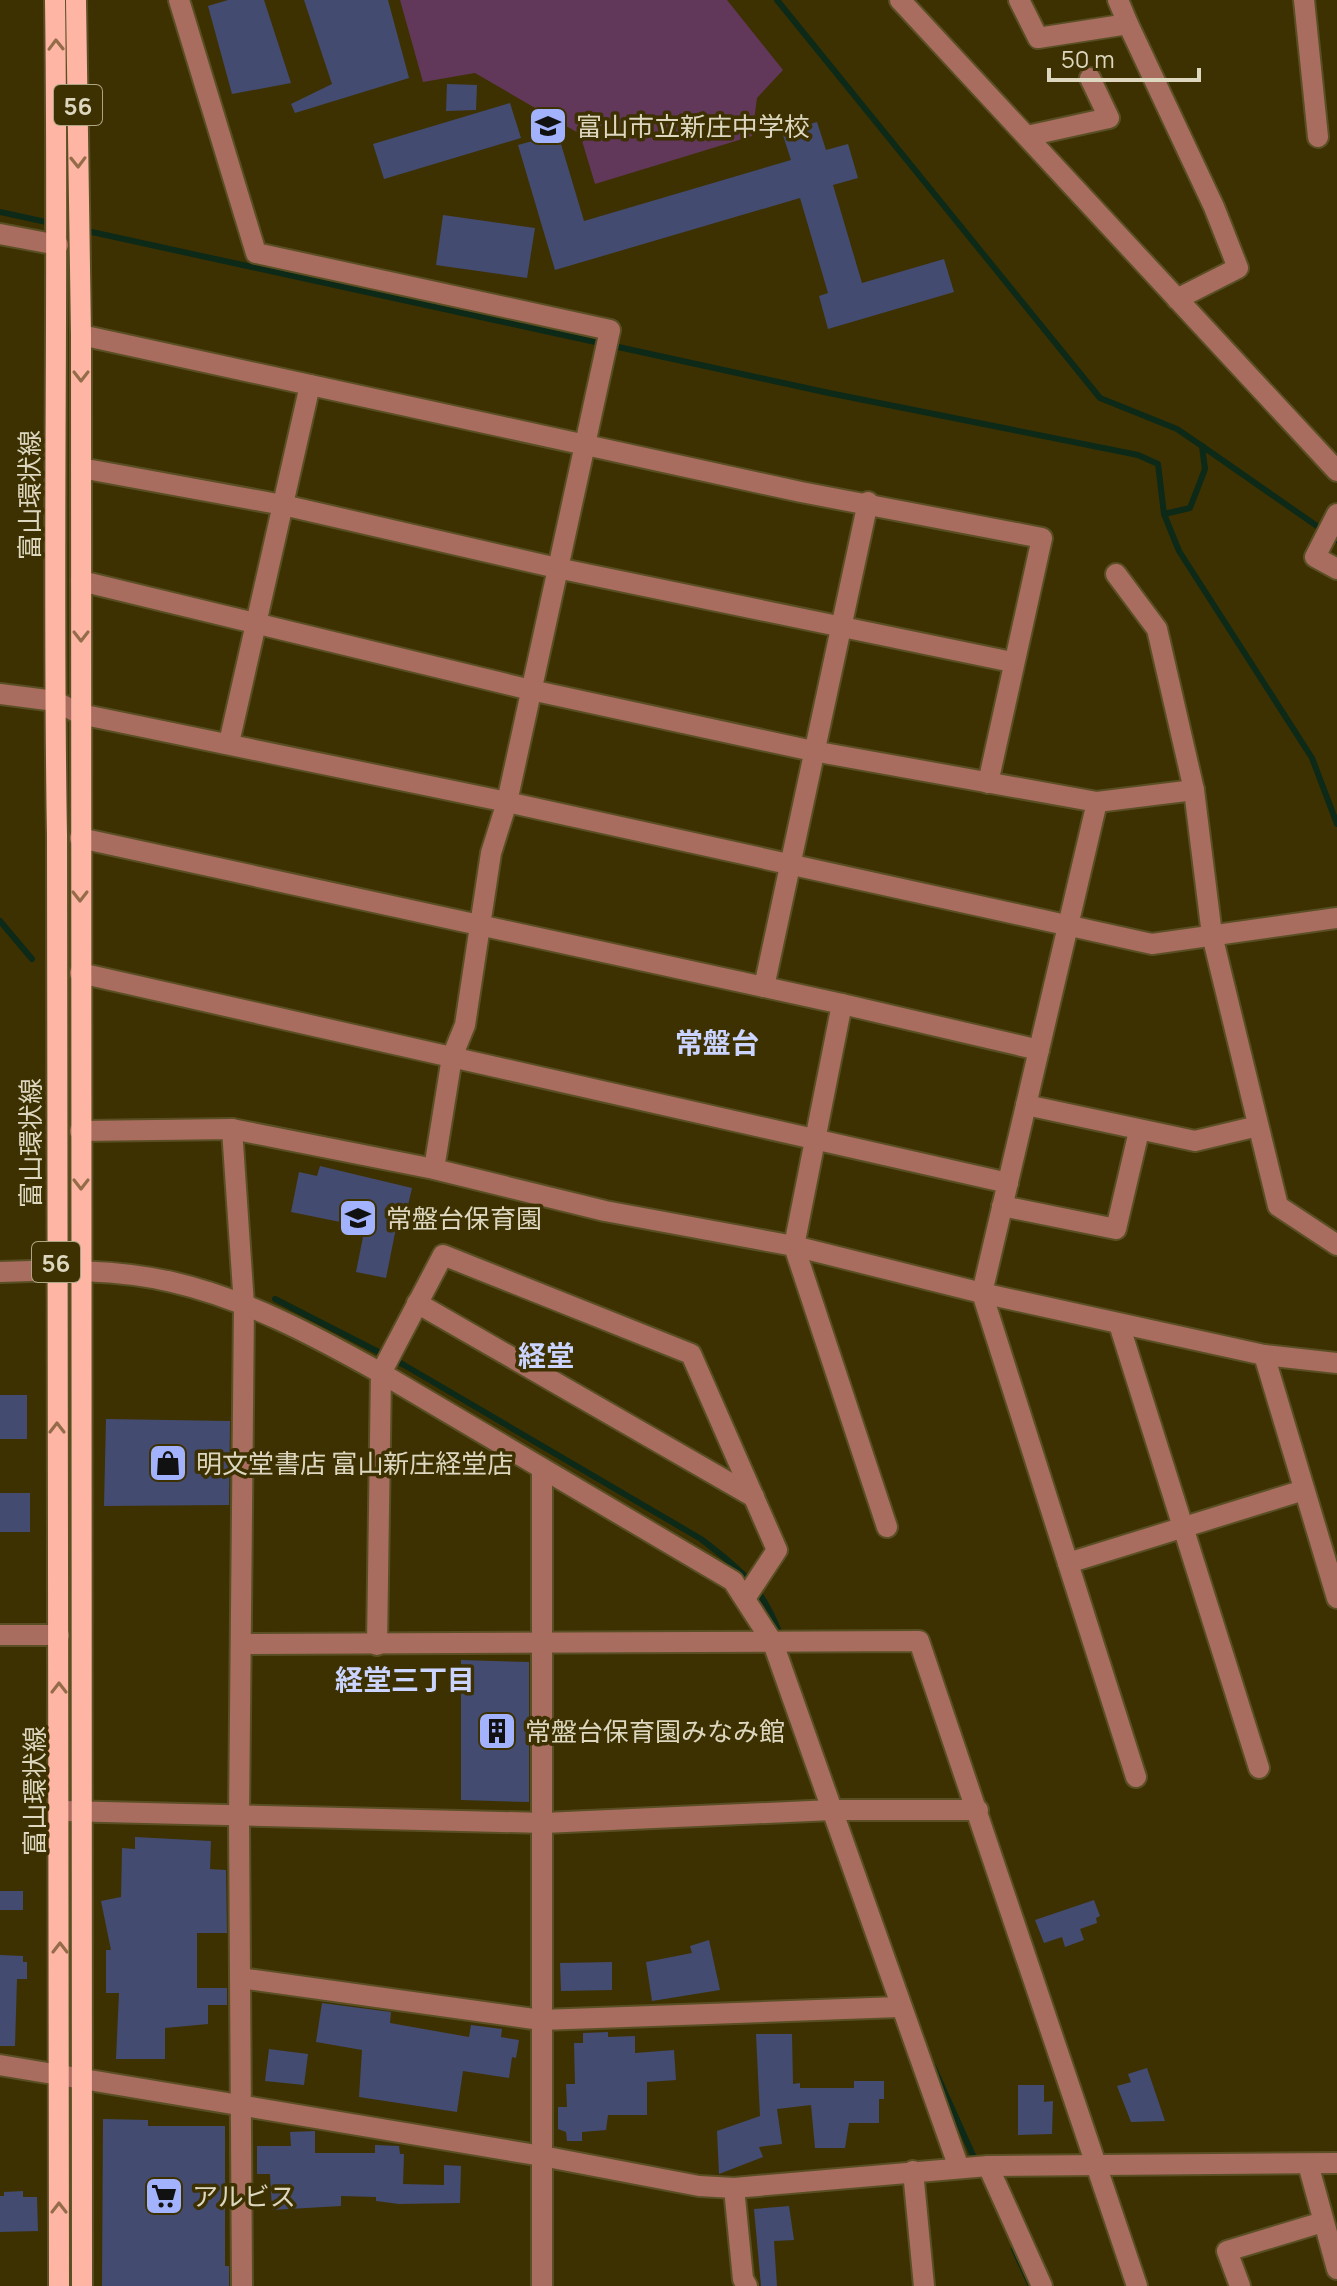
<svg xmlns="http://www.w3.org/2000/svg" width="1337" height="2286" viewBox="0 0 1337 2286" font-family="Manrope,'Noto Sans JP',sans-serif">
<style>
.green{fill:#613859}
.lines{fill:none;stroke-linecap:round;stroke-linejoin:round}
.stream{stroke:#0d2918;stroke-width:6}
.building{fill:#434b71}
.minor-casing{stroke:#5a4f24;stroke-width:24}
.major-casing{stroke:#5a4f24;stroke-width:24}
.minor{stroke:#a86d5e;stroke-width:20}
.major{stroke:#ffb5a3;stroke-width:20}
.oneway{stroke:#946c4a}
.labels{text-anchor:middle;dominant-baseline:central;stroke-width:7;stroke-linejoin:round;paint-order:stroke}
.shield{fill:#3d3102;stroke:#ada586;stroke-width:2}
.shield-label{font-size:24px;font-weight:bold;fill:#ddd7bf}
.poi-label{font-size:26px;fill:#ddd7bf;stroke:#3d3102;text-anchor:start}
.street-label{font-size:26px;fill:#ddd7bf;stroke:#3d3102}
.neighbourhood-label{font-size:28px;font-weight:bold;fill:#cad4ff;stroke:#3d3102}
</style>
<rect width="100%" height="100%" fill="#3d3102"/>
<!-- green -->
<path class="green" d="M400,0h327l56,70 -26,28 -5,38 -157,48 -15,-50 -105,-61 -52,9z"/>
<g class="lines">
<!-- stream -->
<g class="stream">
<path d="M777,0l323,398 77,31 25,17 3,23 -15,39 -26,6"/>
<path d="M0,212l829,181 309,62 20,9 6,50 15,37 133,207 25,66"/>
<path d="M1202,446l135,94"/>
<path d="M0,921l32,38"/>
<path d="M275,1299l129,66 297,174c42,32 62,49 80,98"/>
<path d="M933,2066l43,96"/>
<path d="M1014,2249l17,37"/>
</g>
</g>
<!-- building -->
<g class="building">
<path d="M228,0h36l27,83 -59,11 -24,-88z"/>
<path d="M304,0h84l21,78 -114,35 -4,-9 41,-20z"/>
<path d="M447,84l30,1 -1,25 -30,1z"/>
<path d="M510,103l11,35 -137,41 -11,-35z"/>
<path d="M817,122l9,28 22,-6 10,34 -25,7 29,98 82,-24 10,33 -126,37 -9,-33 9,-3 -28,-95 -245,72 -37,-125 40,-11 26,87 207,-61 -9,-28z"/>
<path d="M443,215l92,13 -8,50 -91,-13z"/>
<path d="M320,1166l92,22 -4,17 -7,-2 -15,75 -30,-6 9,-45 -74,-15 8,-40 18,4z"/>
<rect x="0" y="1395" width="27" height="44"/>
<path d="M106,1419l124,2 -1,84 -125,1z"/>
<rect x="0" y="1493" width="30" height="39"/>
<path d="M461,1660l68,2v140l-68,-2z"/>
<path d="M135,1837l76,4 -1,28 16,1 1,63h-30v55h30v17h-19v19l-43,4v31h-49l3,-66h-13v-43h5l-10,-49 20,-4 1,-49 13,1z"/>
<rect x="0" y="1891" width="23" height="19"/>
<path d="M1094,1900l6,16 -4,2 1,5 -17,6 4,11 -19,7 -3,-10 -18,6 -9,-23z"/>
<path d="M709,1940l11,50 -68,11 -6,-39 46,-9 -2,-7z"/>
<path d="M0,1955l23,1v6h4v17h-10l-2,67h-15z"/>
<path d="M612,1962v28l-51,1 -1,-28z"/>
<path d="M322,2003l69,9 -1,11 79,14 2,-12 31,4 -1,8 18,3 -3,18 -4,-1 -3,21 -46,-7 -6,41 -98,-15 3,-47 -46,-8z"/>
<path d="M608,2032v5l27,-1v17l39,-3 2,30 -29,2v33h-39l-2,15 -24,2v9h-15l-1,-9 -8,-3v-22h9l-1,-23h9l-1,-41h9v-10z"/>
<path d="M756,2034h36l1,50 7,-1v5h54v-7h30v18h-5v24h-30l-4,25h-30l-4,-43 -34,4 5,35 -23,3 4,10 -44,17 -2,-43 43,-15z"/>
<path d="M269,2049l39,5 -4,31 -39,-4z"/>
<path d="M1147,2068l18,53 -34,1 -14,-36 14,-4 -3,-8z"/>
<path d="M1018,2085h26v17l9,-1 -1,33 -34,1z"/>
<path d="M103,2119l45,1v6h77v140h4v20h-127z"/>
<path d="M315,2131v22h60v-8l24,1 1,8h4l-1,30 41,1v-20l17,1 -1,37 -61,1 -23,-3v-4l-35,-1v10l-69,4 -2,-36h-13v-28h34l-1,-14z"/>
<path d="M23,2191v6h14l1,34 -38,1v-36h4v-4z"/>
<path d="M789,2206l5,34 -20,1 3,45h-16l-7,-77z"/>
</g>
<g class="lines">
<!-- minor casing -->
<g class="minor-casing">
<g id="minor">
<path d="M179,0l77,253 354,77 -103,472 -16,51 -26,172 -13,32 -18,112"/>
<path d="M900,0l437,471"/>
<path d="M1019,0l19,38 90,-14 -10,-24"/>
<path d="M1304,0l14,137"/>
<path d="M1128,24l86,183 24,61 -61,31"/>
<path d="M1027,136l82,-18 -19,-40"/>
<path d="M0,234l58,11"/>
<path d="M81,335l720,157 241,46 -54,245"/>
<path d="M81,468l202,37 274,63 455,94"/>
<path d="M1337,514l-22,43 22,12"/>
<path d="M1116,574l41,55 37,161 18,145 66,271 59,39"/>
<path d="M81,581l450,109 282,61 284,51 97,-12"/>
<path d="M0,694l55,7 25,13 427,88 645,142 185,-26"/>
<path d="M229,743l81,-358"/>
<path d="M1097,802l-115,491 154,484"/>
<path d="M80,838l762,166 197,46"/>
<path d="M80,973l928,210"/>
<path d="M764,987l104,-485"/>
<path d="M842,1004l-48,242 93,281"/>
<path d="M1026,1105l169,36 63,-15"/>
<path d="M232,1129l12,176 -5,513 3,468"/>
<path d="M80,1131l152,-2 202,40 171,42 189,35 188,47 282,62 73,8"/>
<path d="M1002,1206l114,23 23,-98"/>
<path d="M0,1272c57,-2 117,-3 172,10 74,17 143,54 209,91l352,208 40,62 186,525"/>
<path d="M417,1303l337,194"/>
<path d="M1119,1324l140,444"/>
<path d="M1264,1355l73,243"/>
<path d="M542,1470v816"/>
<path d="M1068,1563l236,-73"/>
<path d="M0,1635h59"/>
<path d="M241,1644l678,-3 218,645"/>
<path d="M377,1645l4,-272 62,-118 248,99 86,196 -31,47"/>
<path d="M64,1811l480,12 288,-13h146"/>
<path d="M240,1978l301,42 358,-13"/>
<path d="M0,2065l542,91 157,30 35,2 254,-22 349,-3"/>
<path d="M1308,2164l29,105"/>
<path d="M988,2166l54,120"/>
<path d="M913,2171l11,115"/>
<path d="M734,2188l9,91 4,7"/>
<path d="M1240,2286l-13,-35 96,-29"/>
</g>
</g>
<!-- major casing -->
<g class="major-casing">
<g id="major">
<path d="M55,0c4,278 -3,557 2,835l2,1451"/>
<path d="M76,0l5,335 1,1951"/>
</g>
</g>
<!-- minor -->
<use href="#minor" class="minor"/>
<!-- major -->
<use href="#major" class="major"/>
</g>
<!-- one-way arrows -->
<defs><path id="oneway-chevron" d="M-2-3.5L2.5 0L-2 3.5" fill="none" stroke-width="1.6" stroke-linecap="round" stroke-linejoin="round" transform="scale(2)"/></defs>
<g class="oneway">
<use href="#oneway-chevron" transform="translate(56 45) rotate(-91)"/>
<use href="#oneway-chevron" transform="translate(78 162) rotate(89)"/>
<use href="#oneway-chevron" transform="translate(81 376) rotate(90)"/>
<use href="#oneway-chevron" transform="translate(81 636) rotate(90)"/>
<use href="#oneway-chevron" transform="translate(80 896) rotate(90)"/>
<use href="#oneway-chevron" transform="translate(81 1184) rotate(90)"/>
<use href="#oneway-chevron" transform="translate(57 1428) rotate(-90)"/>
<use href="#oneway-chevron" transform="translate(59 1688) rotate(-90)"/>
<use href="#oneway-chevron" transform="translate(60 1948) rotate(-90)"/>
<use href="#oneway-chevron" transform="translate(59 2208) rotate(-90)"/>
</g>
<!-- icons -->
<defs>
<g id="school-square" transform="scale(2)"><rect x="-9" y="-9" width="18" height="18" rx="4" fill="#a2b2fd" stroke="#3d3102"/><path d="M0-5L7-2L0 1L-7-2ZM-4 1L0 2.5L4 1V4Q0 6-4 4Z" fill="#111"/></g>
<g id="shop-square" transform="scale(2)"><rect x="-9" y="-9" width="18" height="18" rx="4" fill="#a2b2fd" stroke="#3d3102"/><path d="M-5-2.5h2.3a2.7 3.5 0 0 1 5.4 0H5L5.5 6h-11ZM-1.5-2.5h3a1.5 2.3 0 0 0-3 0Z" fill="#111"/></g>
<g id="building-square" transform="scale(2)"><rect x="-9" y="-9" width="18" height="18" rx="4" fill="#a2b2fd" stroke="#3d3102"/><path d="M-4-6H4V6H1V3H-1V6H-4ZM-2.5-4.3h1.7v1.8h-1.7ZM.8-4.3h1.7v1.8H.8ZM-2.5-1h1.7V.8h-1.7ZM.8-1h1.7V.8H.8Z" fill="#111"/></g>
<g id="supermarket-square" transform="scale(2)"><rect x="-9" y="-9" width="18" height="18" rx="4" fill="#a2b2fd" stroke="#3d3102"/><path d="M-6-5.5h2.5l.6 2H6L4.5 2H-2.5L-4.4-4H-6ZM-1.5 3.2a1.3 1.3 0 1 0 .1 0ZM3 3.2a1.3 1.3 0 1 0 .1 0Z" fill="#111"/></g>
</defs>
<g fill-rule="evenodd">
<use href="#school-square" x="548" y="126"/>
<use href="#school-square" x="358" y="1218"/>
<use href="#shop-square" x="168" y="1463"/>
<use href="#building-square" x="497" y="1731"/>
<use href="#supermarket-square" x="164" y="2196"/>
</g>
<g class="labels">
<!-- shield labels -->
<g class="shield">
<rect x="54" y="85" width="48" height="40" rx="6"/>
<rect x="32" y="1242" width="48" height="40" rx="6"/>
</g>
<g class="shield-label">
<text x="78" y="105">56</text>
<text x="56" y="1262">56</text>
</g>
<!-- poi labels -->
<g class="poi-label">
<text x="576" y="126">富山市立新庄中学校</text>
<text x="386" y="1218">常盤台保育園</text>
<text x="196" y="1463">明文堂書店 富山新庄経堂店</text>
<text x="525" y="1731">常盤台保育園みなみ館</text>
<text x="192" y="2196">アルビス</text>
</g>
<!-- street labels -->
<g class="street-label">
<text transform="translate(29 495) rotate(-90)">富山環状線</text>
<text transform="translate(30 1143) rotate(-90)">富山環状線</text>
<text transform="translate(34 1791) rotate(-90)">富山環状線</text>
</g>
<!-- neighbourhood labels -->
<g class="neighbourhood-label">
<text x="717" y="1042">常盤台</text>
<text x="546" y="1355">経堂</text>
<text x="405" y="1679">経堂三丁目</text>
</g>
</g>
<!-- scale -->
<path d="M1049 68v12h150v-12" fill="none" stroke="#ddd7bf" stroke-width="4"/>
<text x="1061" y="68" font-size="24" fill="#ddd7bf" stroke="#3d3102" stroke-width="6" paint-order="stroke">50 m</text>
</svg>
